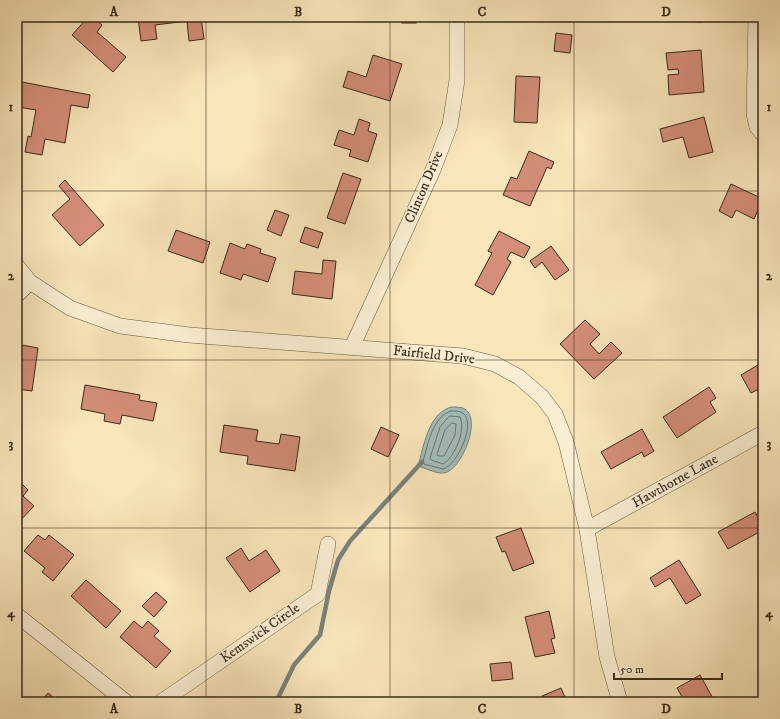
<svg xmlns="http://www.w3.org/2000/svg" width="780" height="719" viewBox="0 0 780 719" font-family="'IM FELL DW Pica',serif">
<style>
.water{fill:#a3bcbb;stroke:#79827b}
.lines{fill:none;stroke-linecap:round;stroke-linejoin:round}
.shore{stroke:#6e736b;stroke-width:1}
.stream{stroke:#79827b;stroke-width:4.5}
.building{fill:#d48e77;stroke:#392a1b}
.street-casing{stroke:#695943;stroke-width:16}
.street{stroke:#faeed2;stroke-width:15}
.grid{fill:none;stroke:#392a1b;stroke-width:1;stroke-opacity:0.55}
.labels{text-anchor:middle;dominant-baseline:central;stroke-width:3;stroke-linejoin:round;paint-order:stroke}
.street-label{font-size:14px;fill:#392a1b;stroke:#faeed2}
.neatline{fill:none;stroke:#392a1b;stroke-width:1.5}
.grid-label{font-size:13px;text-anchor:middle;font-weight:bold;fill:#392a1b}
</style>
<rect width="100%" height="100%" fill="#f8e5ba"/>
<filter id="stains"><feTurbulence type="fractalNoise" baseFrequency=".005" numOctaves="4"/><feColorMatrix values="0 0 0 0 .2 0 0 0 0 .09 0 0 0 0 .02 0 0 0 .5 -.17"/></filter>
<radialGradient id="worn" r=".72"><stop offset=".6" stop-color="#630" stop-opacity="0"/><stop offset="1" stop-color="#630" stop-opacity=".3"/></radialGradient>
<!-- water -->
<path class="water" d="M451,407c3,0 9,0 12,1 21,9 -2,63 -19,65 -7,1 -19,-5 -26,-7 6,-20 10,-52 33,-59z"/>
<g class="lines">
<!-- shore -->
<g class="shore">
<path d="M451,411c4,0 9,0 12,2 14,11 -7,53 -20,56l-19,-5 -1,-3c5,-16 9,-44 28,-50z"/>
<path d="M450,416l10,1c6,13 -5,40 -17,47l-12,-4 -1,-2 10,-31z"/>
<path d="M452,423l4,1 -1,11 -11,21h-6l-1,-2 8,-24z"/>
</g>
<!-- stream -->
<path class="stream" d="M276,702l18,-37 26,-30 9,-44 9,-31 12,-19 72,-79"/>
</g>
<!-- building -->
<g class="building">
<path d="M88,17h5l9,8 -5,7 29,25 -13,15 -41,-37z"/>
<path d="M138,17h63l3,22 -15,2 -2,-20 -32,4 2,14 -16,2z"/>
<path d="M249,17h63v4l-63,-1z"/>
<rect x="402" y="17" width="14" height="6"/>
<path d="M685,17h16v5l-16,-1z"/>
<path d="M556,33l16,2 -2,18 -16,-2z"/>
<path d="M701,50l3,42 -35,3 -1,-20 11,-1 -1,-5 -10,1 -2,-17z"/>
<path d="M373,55l29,9 -12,37 -47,-14 5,-16 18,6z"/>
<path d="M516,76l24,1 -3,46 -23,-1z"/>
<path d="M22,82l68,13 -2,13 -17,-3 -6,38 -20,-4 -3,16 -17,-3 3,-16 3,1 5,-27 -18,-3z"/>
<path d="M704,117l9,35 -24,6 -6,-21 -20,5 -3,-13z"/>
<path d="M359,119l11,4 -2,8 9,3 -9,28 -19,-6 2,-6 -17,-5 5,-15 15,5z"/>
<path d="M529,151l25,11 -3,7 -4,-2 -17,39 -27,-11 8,-18 6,2z"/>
<path d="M343,173l18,6 -16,45 -18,-6z"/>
<path d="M65,180l39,45 -24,21 -28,-31 18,-16 -11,-13z"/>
<path d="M731,184l32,15 -9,20 -18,-9 -4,8 -13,-7z"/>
<path d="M275,210l14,5 -8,21 -14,-6z"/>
<path d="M305,227l18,6 -5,15 -18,-6z"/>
<path d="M176,230l34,12 -7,21 -35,-12z"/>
<path d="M499,231l31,16 -6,11 -13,-6 -4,7 4,3 -18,33 -18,-10 17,-32 -4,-2z"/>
<path d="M230,243l15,6 2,-5 14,5 -1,4 16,5 -8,24 -25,-8 -2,6 -21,-7z"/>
<path d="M551,246l18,24 -14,10 -13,-18 -7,6 -5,-7z"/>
<path d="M323,260l13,1 -4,38 -40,-5 3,-23 27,3z"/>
<path d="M585,320l15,14 -10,10 9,10 12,-12 11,11 -28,26 -34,-35z"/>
<path d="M17,344l21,4 -6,43 -15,-2z"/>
<path d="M763,362v25l-12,6 -10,-18z"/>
<path d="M85,385l55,10 -1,5 18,3 -4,18 -31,-6 -2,9 -16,-3 1,-7 -24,-5z"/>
<path d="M709,387l7,11 -6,4 6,10 -39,26 -14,-21z"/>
<path d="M224,425l34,5 -2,11 23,3 2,-10 19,3 -5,34 -48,-7 1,-8 -28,-4z"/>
<path d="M381,427l18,8 -11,22 -17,-8z"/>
<path d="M642,429l12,22 -10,6 -2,-5 -31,17 -10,-17z"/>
<path d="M17,479l11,11 -5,6 11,10 -17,18z"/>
<path d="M755,512l8,14v4l-35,19 -10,-17z"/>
<path d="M521,528l13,35 -21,8 -8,-20 -3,1 -6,-15z"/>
<path d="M38,535l7,5 4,-5 25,20 -21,26 -11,-9 3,-4 -21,-17z"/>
<path d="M241,548l8,13 17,-11 14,21 -30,21 -24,-34z"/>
<path d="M679,560l22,35 -15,9 -16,-26 -15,9 -5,-9z"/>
<path d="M86,580l35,31 -15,17 -35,-32z"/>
<path d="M156,592l11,10 -13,15 -12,-11z"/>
<path d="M549,611l6,27 -4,1 4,14 -20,4 -10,-40z"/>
<path d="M134,621l8,7 6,-7 11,10 -5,5 17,15 -15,17 -36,-31z"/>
<path d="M511,662l2,17 -21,2 -2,-17z"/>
<path d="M700,675l15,27h-30l-8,-14z"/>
<path d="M561,688l6,14h-22l-3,-6z"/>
<path d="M48,693l11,9h-19z"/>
</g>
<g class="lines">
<!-- street casing -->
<g class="street-casing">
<g id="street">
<path d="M756,17l-2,97 3,13 6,7"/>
<path d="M17,266l13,16 40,26 50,18 69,9 274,21 32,8 24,13 23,20 13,17 11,28 21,87 20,128 13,45"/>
<path d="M17,295l13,-13"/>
<path d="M352,347l81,-177 17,-45 7,-45v-63"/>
<path d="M587,529l176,-96"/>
<path d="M17,615l109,87"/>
<path d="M161,702l157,-108 10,-50"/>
</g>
</g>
<!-- street -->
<use href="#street" class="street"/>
</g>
<!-- grid -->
<path class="grid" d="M206,17v685M390,17v685M574,17v685M17,191h746M17,360h746M17,528h746"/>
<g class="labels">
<!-- street labels -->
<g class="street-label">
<text transform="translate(424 187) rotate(-67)">Clinton Drive</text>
<text transform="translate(434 355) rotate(6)">Fairfield Drive</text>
<text transform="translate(675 481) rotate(-29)">Hawthorne Lane</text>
<text transform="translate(260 633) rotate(-35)">Kemswick Circle</text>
</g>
</g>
<!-- margin -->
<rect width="780" height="719" fill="none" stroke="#f8e5ba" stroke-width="44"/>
<!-- scale -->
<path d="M614 673v6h108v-6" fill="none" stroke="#392a1b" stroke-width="2"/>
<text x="620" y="673" font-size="12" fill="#392a1b" stroke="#faeed2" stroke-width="3" paint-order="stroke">50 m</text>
<rect x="22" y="22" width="736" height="675" class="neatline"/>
<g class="grid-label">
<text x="114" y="16">A</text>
<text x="298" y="16">B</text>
<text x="482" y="16">C</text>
<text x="666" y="16">D</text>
<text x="11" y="111">1</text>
<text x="769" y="111">1</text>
<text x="11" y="280">2</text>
<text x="769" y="280">2</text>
<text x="11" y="448">3</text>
<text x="769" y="448">3</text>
<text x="11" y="617">4</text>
<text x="769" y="617">4</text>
<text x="114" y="713">A</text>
<text x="298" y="713">B</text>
<text x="482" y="713">C</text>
<text x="666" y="713">D</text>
</g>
<rect width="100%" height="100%" filter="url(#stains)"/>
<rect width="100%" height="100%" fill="url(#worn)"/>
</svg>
